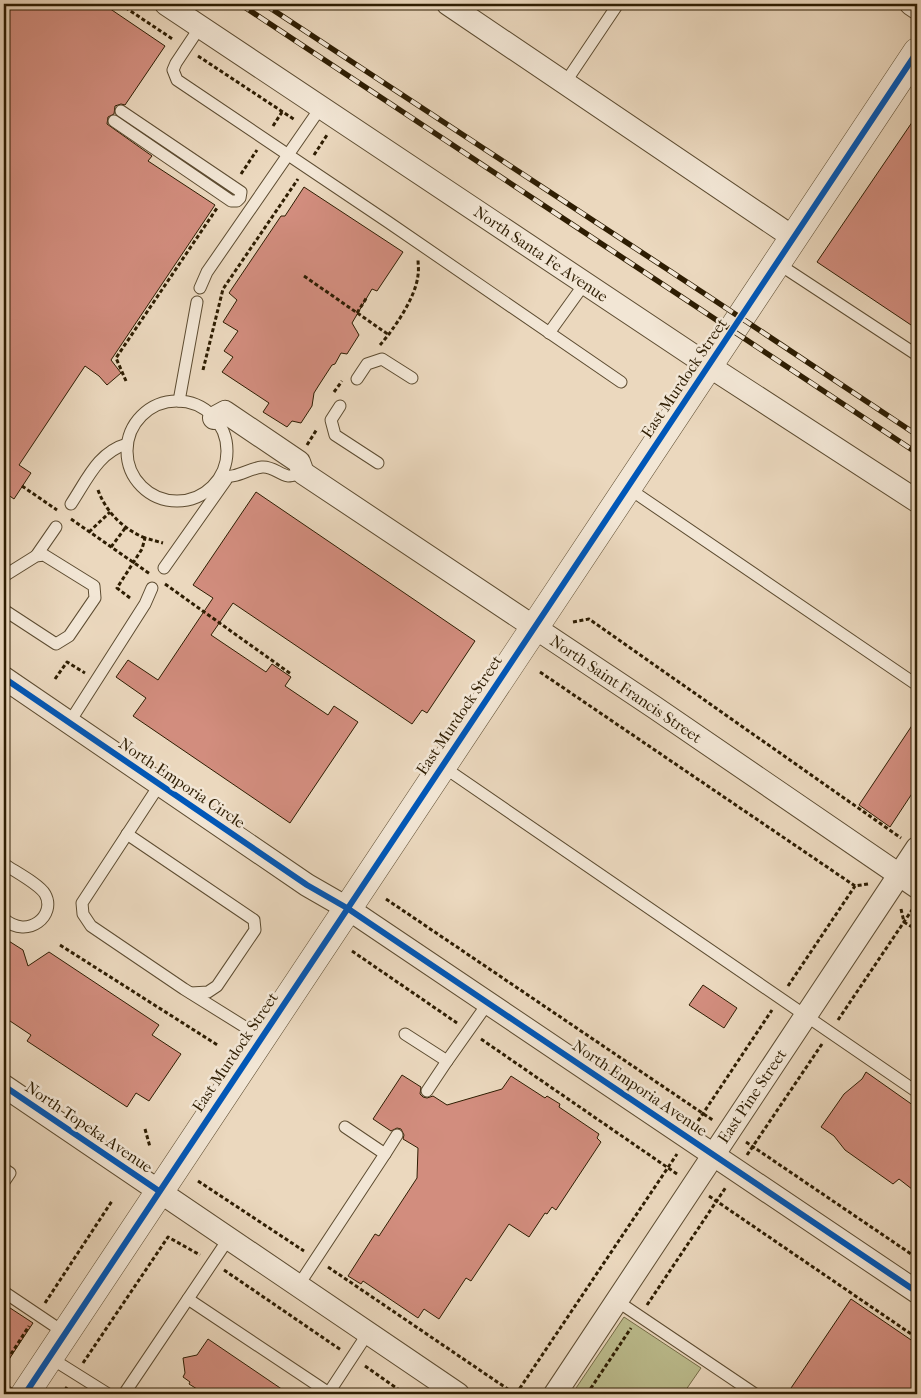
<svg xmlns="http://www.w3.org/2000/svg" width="921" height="1398" viewBox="0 0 921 1398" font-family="'IM FELL French Canon',serif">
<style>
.green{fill:#bcbd8e;stroke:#756d48}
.building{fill:#d28d7e;stroke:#2e1d02}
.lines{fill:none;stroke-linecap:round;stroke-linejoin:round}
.service-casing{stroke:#5d4c31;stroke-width:13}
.minor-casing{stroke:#5d4c31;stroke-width:24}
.tertiary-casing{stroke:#5d4c31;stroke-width:29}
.path{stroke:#2e1d02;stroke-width:3;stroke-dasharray:4 2.5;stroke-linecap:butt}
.service{stroke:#f2e6d5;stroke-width:11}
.minor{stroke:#f2e6d5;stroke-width:22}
.tertiary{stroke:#f2e6d5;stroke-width:28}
.rail-casing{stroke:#2e1d02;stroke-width:5.5}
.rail{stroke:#f2e6d5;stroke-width:4;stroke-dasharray:11;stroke-linecap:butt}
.cycleway-casing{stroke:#f2e6d5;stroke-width:9}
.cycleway{stroke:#0057b8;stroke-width:6}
.labels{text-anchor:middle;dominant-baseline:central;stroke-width:5;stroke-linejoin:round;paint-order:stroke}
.street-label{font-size:16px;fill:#2e1d02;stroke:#f2e6d5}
</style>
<rect width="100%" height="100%" fill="#ebd8be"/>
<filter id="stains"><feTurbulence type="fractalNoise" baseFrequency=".004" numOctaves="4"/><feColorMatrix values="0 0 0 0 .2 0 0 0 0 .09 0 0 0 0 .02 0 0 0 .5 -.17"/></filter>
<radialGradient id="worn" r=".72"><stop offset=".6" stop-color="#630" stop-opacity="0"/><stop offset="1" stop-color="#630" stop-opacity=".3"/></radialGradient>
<!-- green -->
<path class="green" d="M624,1317l77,51 -18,26h-111z"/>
<!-- building -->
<g class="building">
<path d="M4,4h99l62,42 -40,59 -4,-1 -6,2 -1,8 -6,3 -1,7 45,32 -4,5 67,44 -104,155 10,13 -14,12 -8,-9 -14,-10 -66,99 12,8 -17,26 -10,-7z"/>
<path d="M917,115v214l-100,-67z"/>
<path d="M304,187l99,65 -26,39 -5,-2 -20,34 7,12 -12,19 -6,-1 -6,11 -3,1 -13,20 -5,8 -2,13 -11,17 -9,-2 -5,6 -24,-15 6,-9 -47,-31 11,-15 -9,-6 14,-20 -15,-9 14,-22 -8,-7 52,-77h4z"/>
<path d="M256,492l219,149 -48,72 -5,-3 -10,14 -179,-121 -22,32 55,37 6,-8 19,13 -6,9 43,29 6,-9 24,16 -68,101 -157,-107 13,-18 -30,-21 12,-17 30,20 55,-82 -20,-13z"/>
<path d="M917,718v68l-27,41 -31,-22z"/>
<path d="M4,938l19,12 5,16 21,-14 110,73 -7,10 29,19 -32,47 -13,-8 -9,14 -100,-66 4,-6 -27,-18z"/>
<path d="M703,985l34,23 -13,20 -35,-23z"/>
<path d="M866,1072l51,36v85l-18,-14 -6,5 -48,-34 -11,-14 -13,-9 23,-33 18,-15z"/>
<path d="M402,1075l19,12 -1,7 3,3 4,1 6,-2 14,9 55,-16 9,-13 34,22 2,-2 13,8 -1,3 40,27 -2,4 4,4 -45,68 -4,-3 -5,7 -2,-1 -16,24 -20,-13 -38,57 -5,-3 -27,41 -15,-10 -6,9 -55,-37 -2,3 -13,-8 27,-42 4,2 38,-58 1,-30 -15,-9 1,-4 -3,-6 -4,-1 -6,3 -18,-12z"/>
<path d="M851,1299l66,45v50h-130z"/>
<path d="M4,1304l29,19 -29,44z"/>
<path d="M208,1339l81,55h-84l-16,-10 1,-2 -7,-5 2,-4 -2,-15 14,-3z"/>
</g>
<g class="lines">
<!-- service casing -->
<g class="service-casing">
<g id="service">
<path d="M200,27l-24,36 -3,7 4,10 211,142 233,160"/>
<path d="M565,83l53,-79"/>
<path d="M114,121l117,80h6l3,-3 1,-6 -120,-81"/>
<path d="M777,263l140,92"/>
<path d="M200,288l7,-16 114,-165"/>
<path d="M549,333l36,-50"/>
<path d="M357,379l10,-15 15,-5 30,19"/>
<path d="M179,401l18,-99"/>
<circle cx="177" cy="451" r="50"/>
<path d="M340,406l-9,14 4,15 43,28"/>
<path d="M221,476c15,3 26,-7 41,-9 10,-1 17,7 26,9 5,0 10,-2 15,-3"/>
<path d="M628,488l289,197"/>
<path d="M71,504c16,-24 27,-52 56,-60"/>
<path d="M36,556l20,-29"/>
<path d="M164,568l62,-88"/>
<path d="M4,576l32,-20 8,-1 50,31 1,12 -26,38 -13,8 -52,-34"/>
<path d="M69,723l76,-119 7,-16"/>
<path d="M442,766l475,326"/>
<path d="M160,784l-78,119 1,11 8,12 93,63 77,48"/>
<path d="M127,834l127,86 1,10 -38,56 -9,6 -17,1"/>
<path d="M4,864c10,7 35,20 41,30 12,21 -17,46 -41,25"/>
<path d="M405,1034l42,27 41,-58"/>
<path d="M427,1091l20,-30"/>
<path d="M385,1154l12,-19"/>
<path d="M4,1169l6,4 -6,9"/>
<path d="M298,1286l87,-132 -40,-27"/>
<path d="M4,1292l61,41"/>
<path d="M188,1299l141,94"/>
<path d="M617,1301l138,93"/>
<path d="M49,1357l59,37"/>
<path d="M4,1390l6,4"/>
<path d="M124,1394l105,-156"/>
<path d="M328,1394l40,-61"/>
</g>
</g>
<!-- minor casing -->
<g class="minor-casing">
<g id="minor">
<path d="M166,4l543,362 208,135"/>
<path d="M448,4l346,234"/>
<path d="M911,4l6,4"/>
<path d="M214,418l11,-6 74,50 4,11 351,234 263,180"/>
<path d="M4,678l303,207 40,23 570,384"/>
<path d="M4,1086l454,308"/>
<path d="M555,1394l362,-546"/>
</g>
</g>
<!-- tertiary casing -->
<g class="tertiary-casing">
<path id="tertiary" d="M25,1394l892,-1342"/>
</g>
<!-- path -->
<g class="path">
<path d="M120,4l54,36"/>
<path d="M198,56l97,64"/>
<path d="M273,126l9,-14"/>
<path d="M314,155l13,-20"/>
<path d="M241,174l16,-24"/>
<path d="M304,276l85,59"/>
<path d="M357,313l10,-16"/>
<path d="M380,345c14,-16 36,-48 38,-70 1,-5 0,-11 0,-16"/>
<path d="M203,370l20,-81 75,-110"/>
<path d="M126,381l-10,-23 101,-150"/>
<path d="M334,392l8,-11"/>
<path d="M307,445l10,-16"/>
<path d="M22,486l35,24"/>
<path d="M98,490c8,22 25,39 47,48"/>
<path d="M71,519l79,55"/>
<path d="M89,532l21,-20"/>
<path d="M111,547l15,-20"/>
<path d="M165,584l126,90"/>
<path d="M130,598l-13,-10 25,-39 3,-11 18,5"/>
<path d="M573,622l16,-3 312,219"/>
<path d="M540,672l315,214 13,-2"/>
<path d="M55,679l12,-17 18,11"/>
<path d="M386,899l328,222"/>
<path d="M901,909l3,13 13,8"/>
<path d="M60,945l159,101"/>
<path d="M352,951l105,72"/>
<path d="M788,986l67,-100"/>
<path d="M838,1020l76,-113"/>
<path d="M481,1039l196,135"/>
<path d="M698,1121l74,-111"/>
<path d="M145,1129l5,18"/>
<path d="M746,1142l171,116"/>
<path d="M747,1155l75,-111"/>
<path d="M198,1181l106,70"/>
<path d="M709,1196l208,142"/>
<path d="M328,1267l187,127"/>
<path d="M224,1270l117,80"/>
<path d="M45,1303l67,-102"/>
<path d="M647,1305l79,-118"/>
<path d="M83,1363l85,-126 32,18"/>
<path d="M4,1365l25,-39"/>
<path d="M365,1366l40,28"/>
<path d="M62,1394l5,-7"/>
<path d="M516,1394l161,-240"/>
<path d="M587,1394l44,-66"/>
</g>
<!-- service -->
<use href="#service" class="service"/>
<!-- minor -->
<use href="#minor" class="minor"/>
<!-- tertiary -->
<use href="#tertiary" class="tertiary"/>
<!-- rail casing -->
<g class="rail-casing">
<g id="rail">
<path d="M240,4l677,449"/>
<path d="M264,4l441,290 212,141"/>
</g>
</g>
<!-- rail -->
<use href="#rail" class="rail"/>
<!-- cycleway casing -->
<g class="cycleway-casing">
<g id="cycleway">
<path d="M4,678l303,207 40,23 570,384"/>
<path d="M4,1086l155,105"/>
<path d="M25,1394l892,-1342"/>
</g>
</g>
<!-- cycleway -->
<use href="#cycleway" class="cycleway"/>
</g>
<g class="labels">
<!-- street labels -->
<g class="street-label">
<text transform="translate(541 254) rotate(34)">North Santa Fe Avenue</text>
<text transform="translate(684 378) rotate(-56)">East Murdock Street</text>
<text transform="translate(626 689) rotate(34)">North Saint Francis Street</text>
<text transform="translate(459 715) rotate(-56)">East Murdock Street</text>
<text transform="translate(182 783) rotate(34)">North Emporia Circle</text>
<text transform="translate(235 1052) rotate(-56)">East Murdock Street</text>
<text transform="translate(640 1088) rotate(34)">North Emporia Avenue</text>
<text transform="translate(752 1096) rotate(-56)">East Pine Street</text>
<text transform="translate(89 1127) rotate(34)">North Topeka Avenue</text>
</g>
</g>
<!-- margin -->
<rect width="921" height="1398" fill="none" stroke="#ebd8be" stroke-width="20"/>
<rect x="5" y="5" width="911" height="1388" fill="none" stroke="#2e1d02" stroke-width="2.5"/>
<rect x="10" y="10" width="901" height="1378" fill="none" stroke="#2e1d02"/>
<rect width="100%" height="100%" filter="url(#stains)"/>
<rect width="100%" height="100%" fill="url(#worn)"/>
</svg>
